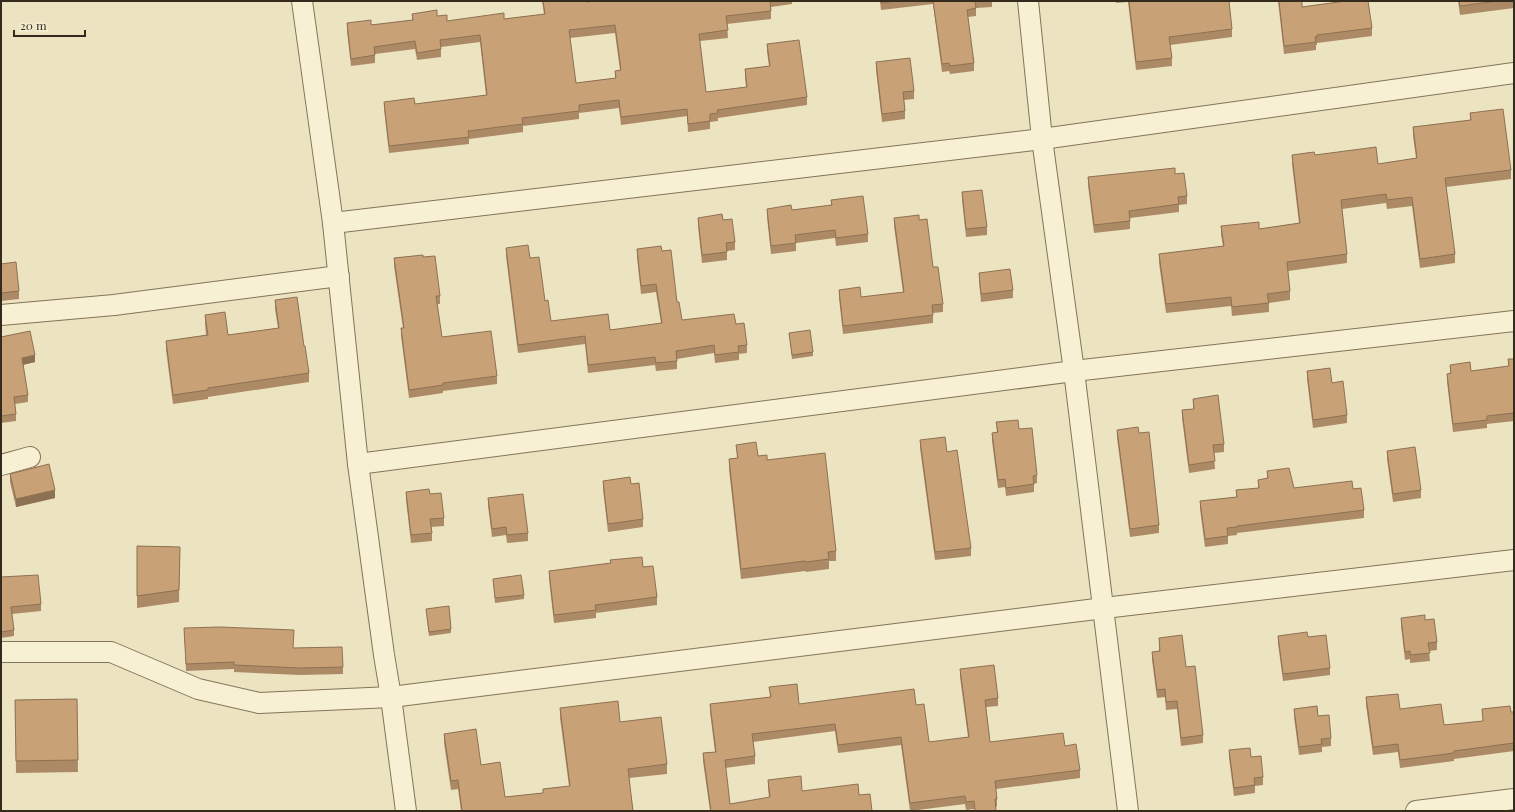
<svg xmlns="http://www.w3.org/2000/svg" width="1515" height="812" viewBox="0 0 1515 812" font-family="'Playfair Display',serif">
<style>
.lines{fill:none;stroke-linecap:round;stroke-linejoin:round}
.street-casing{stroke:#847459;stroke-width:22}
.street{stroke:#f7f0d3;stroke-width:20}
.wall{fill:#ad8a66;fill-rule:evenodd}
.shaded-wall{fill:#8d7153}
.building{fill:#c9a177;stroke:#8d7153;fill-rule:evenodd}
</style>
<rect width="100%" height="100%" fill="#ece3c0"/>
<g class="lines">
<!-- street casing -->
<g class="street-casing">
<g id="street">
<path d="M302,1l31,222 25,241 26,191 7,42 15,114"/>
<path d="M1028,1l14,138 32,232 54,440"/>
<path d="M333,223l709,-84 472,-66"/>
<path d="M1,315l113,-10 225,-29"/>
<path d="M358,464l716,-93 440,-50"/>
<path d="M1,465l29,-8"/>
<path d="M1,652h110l87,37 61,14 132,-6 713,-89 410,-48"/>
<path d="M1416,811l98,-12"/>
</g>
</g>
<!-- street -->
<use href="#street" class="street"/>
</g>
<!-- wall -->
<g class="wall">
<path d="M542,1l45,1 8,-1h197v3l-21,3v12l-44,5 1,14 -28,3 6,51 40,-5 -1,-10v-8l24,-3 -2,-14v-8l40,53v8l-89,13v3l-8,1v7l-22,3 -1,-16 -66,9 -2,-17 -40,5v6l-56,7v6l-54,7v5l-80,9 -5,-44v-7l31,2 71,-9 -6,-53 -39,5v10l-24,3 -2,-11 -40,5v9l-24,3 -4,-35v-8l24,2 41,-5v-6l25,2 10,5 57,-2 40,-5zM615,33l5,37 -5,1v7l-39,5 -6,-45z"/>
<path d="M880,1h112v6l-16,1v8l-8,1 6,46v8l-24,3 -1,-3 -7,1 -9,-68 -52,6z"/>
<path d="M1116,1h113l3,28v8l-62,8 2,13v8l-36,4 -8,-68 -12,1z"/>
<path d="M1278,1h24v6l43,-6h23l4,27v8l-55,7v2h-1v5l-32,4z"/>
<path d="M1458,1h56v7l-54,7z"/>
<path d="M876,62l38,29v8l-10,1 1,11v8l-23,3 -6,-52z"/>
<path d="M1470,113l41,57v9l-65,8 9,67v9l-35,5 -8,-62 -25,3 -1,-6 -44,6 5,45v9l-59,8 2,20v9l-21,3v9l-37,4 -1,-10 -65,7 -7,-50v-9l64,-8 -2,-11v-9l38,3 40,-6 -7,-59v-9h23l63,9 38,-6 -3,-22v-9l57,-7z"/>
<path d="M1175,174l12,22v8l-8,1v7l-49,6v11l-36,4 -6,-48v-8z"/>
<path d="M962,192l25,35v8l-21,2 -4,-37z"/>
<path d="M831,200l37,34v8l-32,4 -1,-8 -39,5v8l-25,3 -4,-37v-8l25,1 39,-5z"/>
<path d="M698,218l25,2 12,22v8l-8,1v9l-25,3 -4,-37z"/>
<path d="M894,218l25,2 14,47 10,37v8l-10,1v10l-90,11 -4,-36v-8l22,7 42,-5 -9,-66z"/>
<path d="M506,248l24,10 15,43 6,20 59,9 51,-7 -5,-31 -15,2 -4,-37v-8l25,2 15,51 5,18 54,4 11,21v8l-8,1v6l-24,3 -1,-10 -37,6v10l-21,2 -1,-6 -67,8 -3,-29 -67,9 -12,-97z"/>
<path d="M423,257l17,39v8h-3l5,33 55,39v8l-54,7v2l-34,5 -8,-62v-8h2l-9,-62v-8z"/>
<path d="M1,264l18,27v8l-18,2z"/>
<path d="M979,273l34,17v8l-32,4 -2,-21z"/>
<path d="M275,300l29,46 5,27v9l-101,15v2l-35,5 -7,-54v-9l40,-6 -1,-11v-9l23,20 50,-7 -3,-19z"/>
<path d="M789,333l24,19v4l-21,3z"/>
<path d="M1,337l34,25 -12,3 5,30v7l-13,2 1,10v7l-15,2z"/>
<path d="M1508,359h6v62l-27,3v4l-34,4 -6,-50v-8l3,-1v-8l21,6 37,-5z"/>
<path d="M1307,371l25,12 15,32v8l-34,5 -6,-49z"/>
<path d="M1193,399l31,45v8l-10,1 1,16 -26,4 -7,-55v-8l11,-1z"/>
<path d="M996,422l23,7 18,46v8l-3,1v8l-28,4 -1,-9 -7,1 -6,-47v-8l5,-1z"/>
<path d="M1117,430l22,3 20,92v8l-29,4 -13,-99z"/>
<path d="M920,440l27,12 24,96v8l-36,4 -15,-112z"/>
<path d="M736,445l31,15 69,91v10h-7v8l-23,3 -1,-1 -64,8 -12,-110v-10l8,-1z"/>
<path d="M1387,451l34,39v8l-28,4 -6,-43z"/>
<path d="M1267,471l27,17 59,1 11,21v8l-127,15v2l-9,1v8l-23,3 -5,-38v-8l36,-4v-7l22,-2v-8l9,-2z"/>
<path d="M10,474l45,24 -39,9 -6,-25z"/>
<path d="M603,481l28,3 12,35v8l-35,5 -5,-43z"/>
<path d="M406,492l38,26v8l-13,1 1,6v8l-21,2 -5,-43z"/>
<path d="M488,498l40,35v8l-21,2 -1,-8 -14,2 -4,-31z"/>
<path d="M137,546l43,1 -1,55 -42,6z"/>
<path d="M610,560l33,7 14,30v8l-61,8v5l-42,5 -5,-44v-8l61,-8z"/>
<path d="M1,577l40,27v7l-29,3 2,16v6l-13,2z"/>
<path d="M493,579l31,16v4l-29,4z"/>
<path d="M426,609l25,20v4l-22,3z"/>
<path d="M1401,618l24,2 12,22v8l-8,1 1,10 -20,2v-4l-5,1 -4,-34z"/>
<path d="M184,628l109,20 50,19v7l-43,1 -66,-3v-3l-48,2z"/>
<path d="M1278,636l30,1 22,31v7l-47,6 -5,-38z"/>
<path d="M1159,638l27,29 17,68v8l-22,3 -4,-37 -11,1 -1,-13 -8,1 -5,-38v-8l7,-1z"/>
<path d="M960,669l38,29v8l-12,1 4,35 75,4 15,24v8l-84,11 1,10v7l-1,1v4h-21l-1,-2 -8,1 -1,-6 -55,7 -9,-66 -63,8 -3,-22 -82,11 2,14v8l-30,4 5,36 39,-6 -1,-10v-8l34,11 57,4 13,16h-162l-7,-50v-8l12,-1 -5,-40v-8l60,-7 -1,-10 30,17 117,1 13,37 39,-5 -8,-60z"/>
<path d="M1366,697l78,28 39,-4 -1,-12 29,3 3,2v37l-60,8v2l-54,7 -2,-16 -25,3 -7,-50z"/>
<path d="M77,699l1,73 -62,1 -1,-73z"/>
<path d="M560,708l60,14 47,42v10l-38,4 4,33h-172l-3,-22 -7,1 -7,-47v-9l61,63 38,-4v-4l26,-3 -9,-68z"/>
<path d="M1294,709l24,7 13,22v8l-9,1v5l-23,3 -5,-38z"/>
<path d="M1229,750l22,7 12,20v8l-8,1v7l-21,3 -5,-38z"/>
</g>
<!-- shaded-wall -->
<g class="shaded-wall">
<path d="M35,355v7l-13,3v-7z"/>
<path d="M55,490v8l-39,9v-8z"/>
</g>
<!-- building -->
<g class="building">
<path d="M543,1h44v1l8,-1h175l1,10 -45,5 2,14 -29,4 7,58 41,-5 -2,-18 25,-3 -3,-22 32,-4 8,57 -90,13 1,3 -8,1v7l-22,3 -1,-15 -66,8 -2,-17 -40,5v6l-57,7 1,6 -55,7 1,6 -80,9 -5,-44 30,-4 1,6 72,-9 -7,-60 -40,5 1,9 -24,4 -2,-12 -41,6 1,8 -24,4 -4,-36 24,-3v5l42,-5 -1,-6 25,-4v6l10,-1v6l57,-8v6l41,-5zM615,25l6,45 -6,1 1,7 -40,5 -7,-53z"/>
<path d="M881,1h15l-15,2z"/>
<path d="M933,1h42l1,7 -9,2 7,53 -24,3 -1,-3 -7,1z"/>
<path d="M1129,1h100l3,28 -63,8 3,21 -36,4z"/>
<path d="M1279,1h23v6l44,-6h22l4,27 -55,7v2h-2l1,5 -32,4z"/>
<path d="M1459,1h39l-38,5z"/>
<path d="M910,58l4,33 -11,1 2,19 -23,3 -6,-52z"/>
<path d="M1503,109l8,61 -66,8 10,76 -35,5 -8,-62 -25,3 -1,-6 -45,6 6,54 -60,8 3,29 -23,3 2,9 -37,4 -1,-10 -65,7 -7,-50 65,-8 -3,-20 38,-4v7l41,-6 -8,-68 22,-3 1,3 61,-8 2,17 39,-6 -4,-31 58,-7 -1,-7z"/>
<path d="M1175,168v6l9,-1 3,23 -9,1 1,7 -50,7 1,10 -36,4 -6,-48z"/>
<path d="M982,190l5,37 -21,2 -4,-37z"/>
<path d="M863,196l5,38 -32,4 -1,-8 -40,5 1,8 -25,3 -4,-37 24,-4 1,5 40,-5 -1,-5z"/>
<path d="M722,214l1,6 9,-1 3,23 -9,1 1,9 -25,3 -4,-37z"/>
<path d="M919,215v5l8,-1 6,48h5l5,37 -11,1 1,10 -90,11 -4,-36 21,-3 1,10 43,-5 -10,-74z"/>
<path d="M528,245l2,13 9,-1 6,44 3,-1 3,21 57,-7 2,16 52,-7 -6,-39 -15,2 -4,-37 24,-3 1,5 9,-1 6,52h2l3,18 52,-6 2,10 8,-1 3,22 -9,1 1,6 -24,3 -1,-10 -38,6 1,10 -21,2 -1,-6 -67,8 -3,-29 -67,9 -12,-97z"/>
<path d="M423,255v2l12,-1 5,40h-4l6,41 49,-6 6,45 -54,7v2l-34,5 -8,-62h3l-10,-70z"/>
<path d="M16,262l3,29 -18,2v-29z"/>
<path d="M1010,269l3,21 -32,4 -2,-21z"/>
<path d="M297,297l7,49h1l4,27 -101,15v2l-35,5 -7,-54 42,-6 -3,-20 20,-3 3,23 51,-7 -4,-28z"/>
<path d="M810,330l3,22 -21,3 -3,-22z"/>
<path d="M30,331l5,24 -13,3 6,37 -14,2 2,17 -15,2v-79z"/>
<path d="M1508,359h6v54l-27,3v4l-34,4 -6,-50 4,-1 -1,-8 20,-3 1,9 38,-5z"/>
<path d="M1330,368l2,15 11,-2 4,34 -34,5 -6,-49z"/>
<path d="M1218,395l6,49 -11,1 2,16 -26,4 -7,-55 12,-1 -1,-10z"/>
<path d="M1018,420l1,9 13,-1 5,47 -4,1 1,8 -28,4 -1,-9 -7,1 -6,-47 6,-1 -2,-10z"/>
<path d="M1138,427l1,6 10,-1 10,93 -29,4 -13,-99z"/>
<path d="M945,437l2,15 10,-2 14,98 -36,4 -15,-112z"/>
<path d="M756,442l2,14 9,-1v5l58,-7 11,98 -8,1 1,7 -23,3 -1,-1 -64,8 -12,-110 9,-1 -2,-13z"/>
<path d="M1415,447l6,43 -28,4 -6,-43z"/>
<path d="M49,464l6,26 -39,9 -6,-25z"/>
<path d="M1289,468l5,20 58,-7 1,8 8,-1 3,22 -127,16v1l-10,1 1,8 -23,3 -5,-38 37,-4 -1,-7 23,-2 -1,-8 10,-2 -1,-7z"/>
<path d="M630,477l1,7 8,-1 4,36 -35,5 -5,-43z"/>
<path d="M429,489l1,5 11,-1 3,25 -14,1 2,14 -21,2 -5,-43z"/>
<path d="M523,494l5,39 -21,2 -1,-8 -14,2 -4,-31z"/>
<path d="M137,546l43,1 -1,43 -42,6z"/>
<path d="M642,557l1,10 10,-1 4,31 -62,8 1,5 -42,5 -5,-44 62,-8 -1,-3z"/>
<path d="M38,575l3,29 -30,3 3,23 -13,2v-55z"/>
<path d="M521,575l3,20 -29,3 -2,-19z"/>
<path d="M449,606l2,23 -22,3 -3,-23z"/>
<path d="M1425,615v5l9,-1 3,23 -9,1 2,10 -20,2v-4l-5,1 -4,-34z"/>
<path d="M220,627l74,3 -1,18 49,-1 1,20 -43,1 -66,-3v-3l-48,2 -2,-36z"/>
<path d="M1307,632l1,5 18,-2 4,33 -47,6 -5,-38z"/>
<path d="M1182,635l4,32 9,-1 8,69 -22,3 -4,-37 -11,1 -1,-13 -8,1 -5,-38 8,-1 -1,-13z"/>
<path d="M994,665l4,33 -13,2 5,42 73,-9 2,13 11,-2 4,26 -85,11 2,18h-2l1,12h-21l-1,-10 -8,1 -1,-6 -55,7 -9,-66 -63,8 -3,-21 -83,10 3,22 -30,4 5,44 40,-7 -2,-17 33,-4 1,15 56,-7 1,11 11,-1 2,17h-161l-8,-58 13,-1 -6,-48 61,-7 -2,-10 28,-3 2,20 115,-15 2,16 8,-1 5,38 40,-5 -9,-68z"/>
<path d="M1398,694l2,15 41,-5 3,21 39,-4 -1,-12 28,-3 1,6h3v31l-60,8v2l-54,7 -2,-16 -25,3 -7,-50z"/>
<path d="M77,699l1,61 -62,1 -1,-61z"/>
<path d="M618,701l2,21 41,-5 6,47 -39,5 5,42h-171l-4,-31 -7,1 -7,-47 32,-5 5,36 19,-3 5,35 38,-4v-4l27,-3 -10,-78z"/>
<path d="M1317,706l1,10 11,-1 2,23 -10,1 1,5 -23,3 -5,-38z"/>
<path d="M1250,748l1,9 10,-1 2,21 -9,1 1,7 -21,3 -5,-38z"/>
</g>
<!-- border -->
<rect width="1515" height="812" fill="none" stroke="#342b1d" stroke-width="4"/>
<!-- scale -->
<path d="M14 30v6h71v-6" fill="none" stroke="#342b1d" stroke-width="2"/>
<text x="20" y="30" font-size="12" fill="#342b1d" stroke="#f4edcf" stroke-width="3" paint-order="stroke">20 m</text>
</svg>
